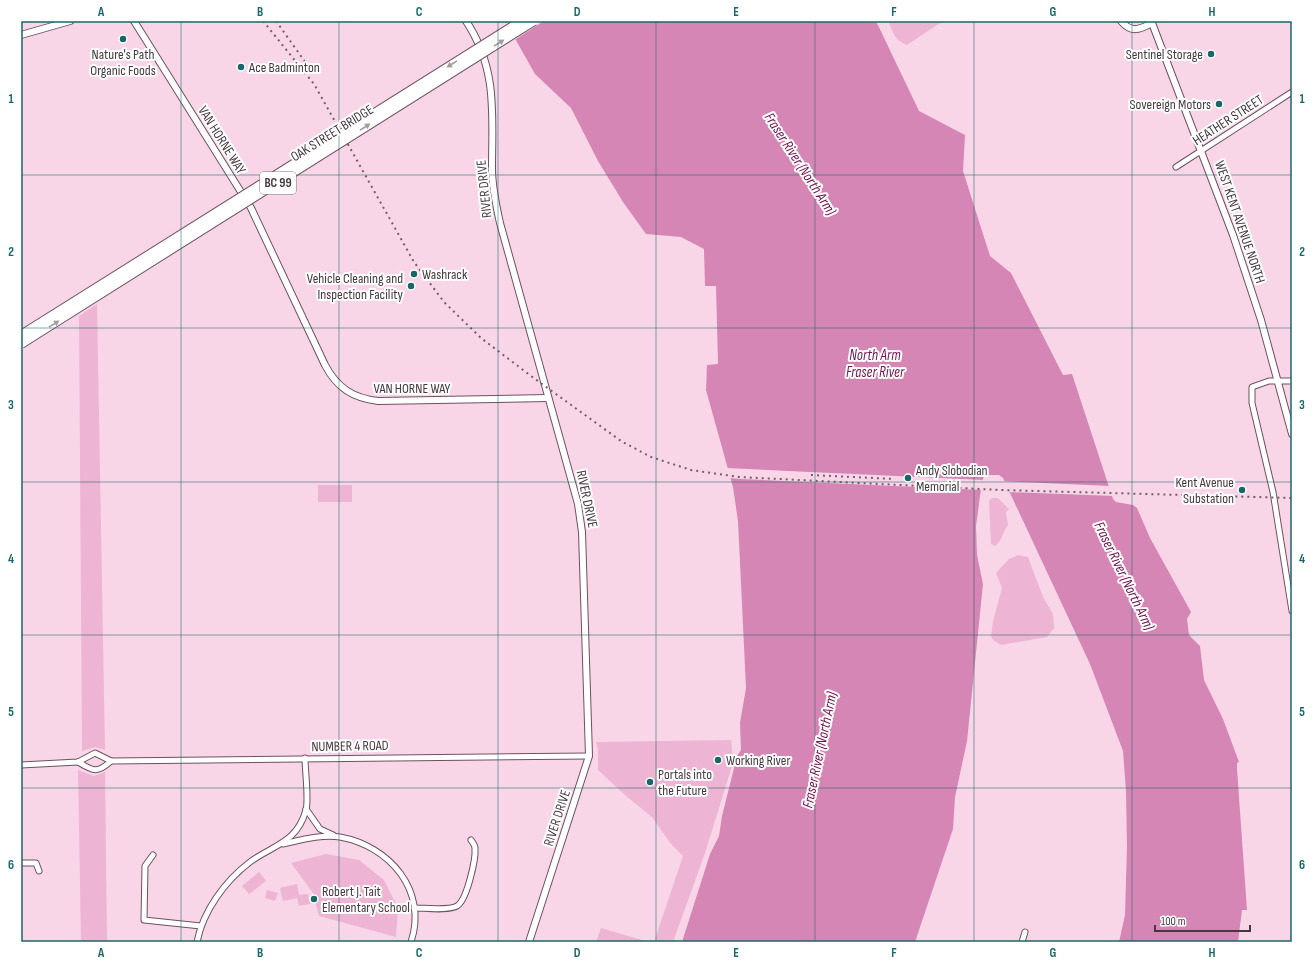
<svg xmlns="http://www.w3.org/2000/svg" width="1313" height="963" viewBox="0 0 1313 963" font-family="'Sofia Sans Condensed',sans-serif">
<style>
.green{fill:#edb4d3}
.water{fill:#d686b4}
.pier{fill:#f8d6e8}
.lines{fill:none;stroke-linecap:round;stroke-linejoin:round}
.minor-casing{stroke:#6e5161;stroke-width:7}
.tertiary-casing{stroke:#6e5161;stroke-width:8}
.minor{stroke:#fff;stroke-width:5}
.tertiary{stroke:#fff;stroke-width:6}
.rail{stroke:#725f69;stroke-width:2;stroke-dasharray:2 4;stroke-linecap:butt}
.trunk-bridge-casing{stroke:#6e5161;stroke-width:10;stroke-linecap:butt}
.trunk-bridge{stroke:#fff;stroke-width:8}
.oneway{fill:#a29c9f}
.grid{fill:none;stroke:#19676b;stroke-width:1;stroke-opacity:0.55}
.poi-dot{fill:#19676b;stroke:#fff;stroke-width:1.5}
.labels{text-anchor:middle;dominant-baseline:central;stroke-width:4;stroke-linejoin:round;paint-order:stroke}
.shield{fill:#fff;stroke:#7e7479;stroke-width:1}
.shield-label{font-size:13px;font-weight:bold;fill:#46383f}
.poi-label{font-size:14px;fill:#46383f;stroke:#fff;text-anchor:start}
.street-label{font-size:14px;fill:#46383f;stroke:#fff}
.water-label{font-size:15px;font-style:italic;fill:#711353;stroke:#fff}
.neatline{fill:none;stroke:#19676b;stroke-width:1.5}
.grid-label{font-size:13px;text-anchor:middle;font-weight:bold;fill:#19676b}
</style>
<rect width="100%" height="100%" fill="#f8d6e8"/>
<!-- green -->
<g class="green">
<path d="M888,21h55l-36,24c-14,-6 -13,-12 -19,-24z"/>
<path d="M97,304l8,446 -10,-3 -13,4 -3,-435z"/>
<rect x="318" y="485" width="34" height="17"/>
<path d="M992,498h6l11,11 -3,3 2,13c-6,7 -5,15 -13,21l-4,-2 -2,-43z"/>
<path d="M1018,555l10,2 15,40 10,17 1,14 -7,9 -46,8 -8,-5 -2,-4 2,-15 9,-33 -6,-15 13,-14z"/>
<path d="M731,740l2,23 -28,90 -32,89h-19l29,-86 -12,-12 -19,-27 -26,-21 -28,-26v-21l-2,-7z"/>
<path d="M78,770l16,6 11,-4 2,170h-26z"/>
<path d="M326,854l33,6 25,20 14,28 -2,29 -77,-21 -6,-23 -22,-30z"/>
<path d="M259,872l7,9 -17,13 -7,-8z"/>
<path d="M297,884l2,11 9,-1 2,10 -11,2 -2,-8 -14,3 -3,-13z"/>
<path d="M267,890l11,3 -3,8 -10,-3z"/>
<path d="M601,928l48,14h-53z"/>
</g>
<!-- water -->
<path class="water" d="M505,21h371l43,90 46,24 -2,36 27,85 21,17 52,102 9,-1 41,125 3,3 17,3 4,3 13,30 41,74 -4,7 2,16 11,11 4,34 19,39 16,43 -2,1v6l10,141h-5l-4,32h-119l6,-27 2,-69 -1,-55 -3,-40 -33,-87 -87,-186 -4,-3h-14l-3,6 -6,45 1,29 6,29 -16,157 -12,56 -2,32 -38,113h-233l28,-88 9,-18 3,-20 15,-60 4,-6 -1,-27 6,-35 -8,-167 -5,-34 -27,-97 1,-25 11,-1 -2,-78h-11l-1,-37 -23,-12 -35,-3 -23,-32 -25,-41 -27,-53 -36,-34z"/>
<!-- pier -->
<g class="pier">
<path d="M510,21h34l-31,20 -9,-17z"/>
<path d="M726,468l84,4 174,8 -1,10 -242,-11 -12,-1z"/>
<path d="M1002,481l108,5 4,10 -107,-4z"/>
</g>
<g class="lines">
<!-- minor casing -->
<g class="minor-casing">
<g id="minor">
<path d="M1176,167l116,-75"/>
<path d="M1292,381h-23l-17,6v16l21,89 19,119"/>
<path d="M78,762c15,9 19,12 33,-1"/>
<path d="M21,765l57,-3 17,-9 16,8 478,-5"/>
<path d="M306,809l14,20 13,6"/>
<path d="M283,844c18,-4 39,-10 57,-7 50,9 88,54 71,105"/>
<path d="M153,855l-8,11 -1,54 57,6"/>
<path d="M21,863h15l3,8"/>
<path d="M414,908c10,0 35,3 43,-2 10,-6 19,-47 18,-58 0,-3 -2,-5 -4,-8"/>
<path d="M197,942c6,-31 28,-61 53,-80 23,-17 47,-19 56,-52 3,-11 -1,-39 -1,-52"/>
<path d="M1022,942l3,-10"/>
</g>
</g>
<!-- tertiary casing -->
<g class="tertiary-casing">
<g id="tertiary">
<path d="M134,21l117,187 74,157c12,23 28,33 53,36l170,-3"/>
<path d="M466,21c32,48 26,94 26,148 0,18 4,36 8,54l78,281 4,28 7,224 -60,186"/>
<path d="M1121,21c10,12 18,9 31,2l81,212 28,85 31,114"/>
<path d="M21,35l49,-14"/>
</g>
</g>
<!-- minor -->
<use href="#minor" class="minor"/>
<!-- tertiary -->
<use href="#tertiary" class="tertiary"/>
<!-- rail -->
<g class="rail">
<path d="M263,21l51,63 100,178 30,40 37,36 50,38 90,65 30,16 40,13 48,7 262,13 291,8"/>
<path d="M276,21l37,52"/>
<path d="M811,475l84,4"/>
</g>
<!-- trunk-bridge casing -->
<g class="trunk-bridge-casing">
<g id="trunk-bridge">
<path d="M21,335l500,-314"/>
<path d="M21,344l513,-323"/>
</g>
</g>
<!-- trunk-bridge -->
<use href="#trunk-bridge" class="trunk-bridge"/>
</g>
<!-- one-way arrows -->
<defs><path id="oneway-solid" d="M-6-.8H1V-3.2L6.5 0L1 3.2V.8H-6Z"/></defs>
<g class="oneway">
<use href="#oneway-solid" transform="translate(499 43) rotate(-32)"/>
<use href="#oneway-solid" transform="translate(452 64) rotate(148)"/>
<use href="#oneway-solid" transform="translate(365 127) rotate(-32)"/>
<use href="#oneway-solid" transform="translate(54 324) rotate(-32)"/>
</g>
<!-- grid -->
<path class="grid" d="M181,21v921M339,21v921M498,21v921M656,21v921M815,21v921M974,21v921M1132,21v921M21,175h1271M21,328h1271M21,482h1271M21,635h1271M21,788h1271"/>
<!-- markers -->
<g class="poi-dot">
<circle cx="123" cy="39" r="4"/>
<circle cx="1211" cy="54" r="4"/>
<circle cx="241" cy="67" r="4"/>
<circle cx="1219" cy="104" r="4"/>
<circle cx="414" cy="274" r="4"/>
<circle cx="411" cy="286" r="4"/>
<circle cx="908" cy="478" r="4"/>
<circle cx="1242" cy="490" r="4"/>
<circle cx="718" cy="760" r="4"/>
<circle cx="650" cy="782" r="4"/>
<circle cx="314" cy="899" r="4"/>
</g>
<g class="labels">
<!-- shield labels -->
<rect class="shield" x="260" y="172" width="36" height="22" rx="3"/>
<g class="shield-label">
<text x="278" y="183">BC 99</text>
</g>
<!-- poi labels -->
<g class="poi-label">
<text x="123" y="54" text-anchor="middle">Nature's Path<tspan x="123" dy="16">Organic Foods</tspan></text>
<text x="1203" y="54" text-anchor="end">Sentinel Storage</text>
<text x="249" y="67">Ace Badminton</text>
<text x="1211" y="104" text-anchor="end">Sovereign Motors</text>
<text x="422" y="274">Washrack</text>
<text x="403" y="278" text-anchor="end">Vehicle Cleaning and<tspan x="403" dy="16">Inspection Facility</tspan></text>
<text x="916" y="470">Andy Slobodian<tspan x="916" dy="16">Memorial</tspan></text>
<text x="1234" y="482" text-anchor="end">Kent Avenue<tspan x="1234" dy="16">Substation</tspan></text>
<text x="726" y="760">Working River</text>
<text x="658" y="774">Portals into<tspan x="658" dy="16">the Future</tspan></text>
<text x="322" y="891">Robert J. Tait<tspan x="322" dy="16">Elementary School</tspan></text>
</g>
<!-- street labels -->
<g class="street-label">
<text transform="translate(1228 120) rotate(-33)">HEATHER STREET</text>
<text transform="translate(332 133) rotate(-32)">OAK STREET BRIDGE</text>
<text transform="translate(222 140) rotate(58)">VAN HORNE WAY</text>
<text transform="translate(484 189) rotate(-96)">RIVER DRIVE</text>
<text transform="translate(1240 222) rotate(71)">WEST KENT AVENUE NORTH</text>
<text x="412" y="388">VAN HORNE WAY</text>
<text transform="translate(587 499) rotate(78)">RIVER DRIVE</text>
<text transform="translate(350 746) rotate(-1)">NUMBER 4 ROAD</text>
<text transform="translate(557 818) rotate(-72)">RIVER DRIVE</text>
</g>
<!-- water labels -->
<g class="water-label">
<text transform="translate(800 164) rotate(57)">Fraser River (North Arm)</text>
<text x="875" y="355">North Arm<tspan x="875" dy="17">Fraser River</tspan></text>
<text transform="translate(1124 576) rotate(64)">Fraser River (North Arm)</text>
<text transform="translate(820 750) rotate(-78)">Fraser River (North Arm)</text>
</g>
</g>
<!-- border -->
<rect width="1313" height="963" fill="none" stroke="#ffffff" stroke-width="44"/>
<!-- scale -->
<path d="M1155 925v6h95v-6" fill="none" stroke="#46383f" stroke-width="2"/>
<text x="1161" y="925" font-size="12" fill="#46383f" stroke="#ffffff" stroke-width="3" paint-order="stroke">100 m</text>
<rect x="22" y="22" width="1269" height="919" class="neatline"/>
<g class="grid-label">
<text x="101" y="16">A</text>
<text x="260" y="16">B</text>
<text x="419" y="16">C</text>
<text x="577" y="16">D</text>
<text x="736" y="16">E</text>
<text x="894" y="16">F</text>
<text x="1053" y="16">G</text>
<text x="1212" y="16">H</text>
<text x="11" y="103">1</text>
<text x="1302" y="103">1</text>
<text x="11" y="256">2</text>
<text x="1302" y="256">2</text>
<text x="11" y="409">3</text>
<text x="1302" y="409">3</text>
<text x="11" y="563">4</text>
<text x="1302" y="563">4</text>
<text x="11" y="716">5</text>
<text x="1302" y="716">5</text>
<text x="11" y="869">6</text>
<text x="1302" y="869">6</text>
<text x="101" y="957">A</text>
<text x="260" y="957">B</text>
<text x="419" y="957">C</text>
<text x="577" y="957">D</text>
<text x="736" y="957">E</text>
<text x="894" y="957">F</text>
<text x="1053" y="957">G</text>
<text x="1212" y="957">H</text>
</g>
</svg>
